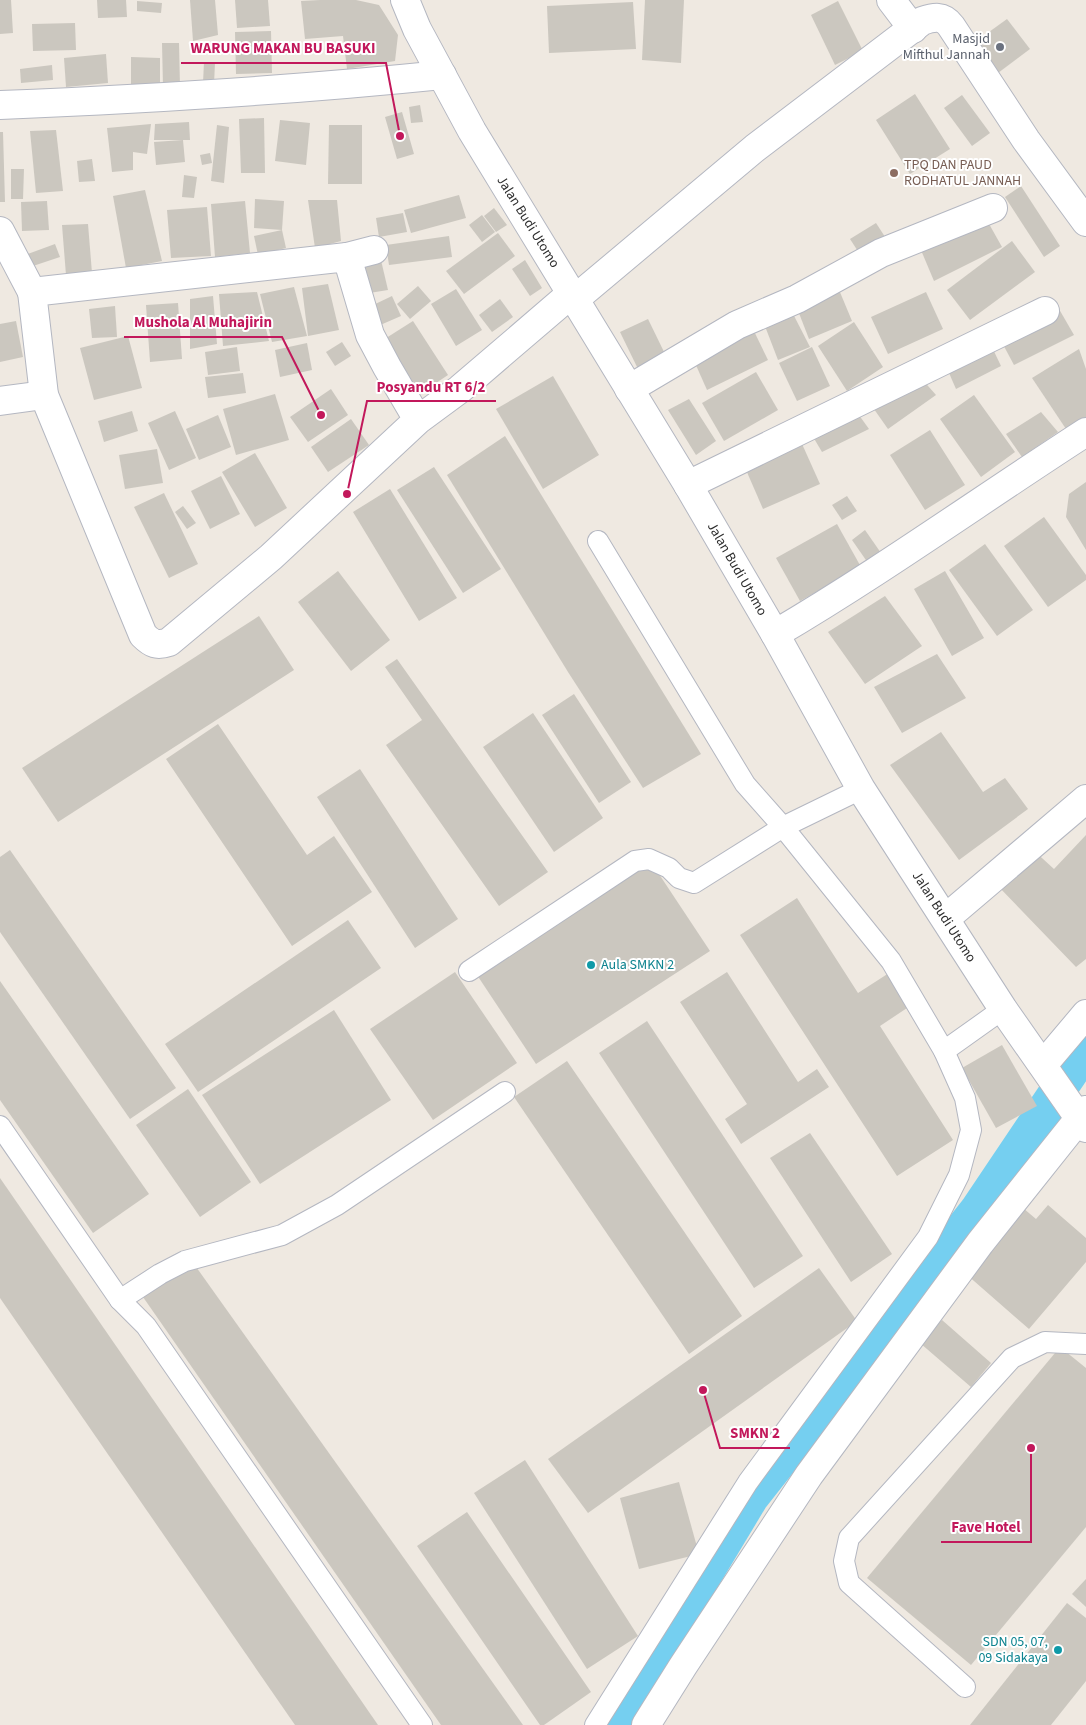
<svg xmlns="http://www.w3.org/2000/svg" width="1086" height="1725" viewBox="0 0 1086 1725" font-family="'Source Sans 3',sans-serif">
<style>
.lines{fill:none;stroke-linecap:round;stroke-linejoin:round}
.canal{stroke:#75cff0;stroke-width:36}
.building{fill:#cbc7bf}
.lane-casing{stroke:#b4b7c1;stroke-width:22}
.street-casing{stroke:#b4b7c1;stroke-width:30}
.secondary-casing{stroke:#b4b7c1;stroke-width:30}
.lane{stroke:#fff;stroke-width:20}
.street{stroke:#fff;stroke-width:28}
.secondary{stroke:#fff;stroke-width:28}
.worship-dot{fill:#6b7280;stroke:#fff;stroke-width:2}
.education-dot{fill:#8d6e63;stroke:#fff;stroke-width:2}
.culture-dot{fill:#0f9aa8;stroke:#fff;stroke-width:2}
.labels{text-anchor:middle;dominant-baseline:central;stroke-width:4;stroke-linejoin:round;paint-order:stroke}
.worship-label{font-size:14px;fill:#5b616d;stroke:#fff;text-anchor:end}
.education-label{font-size:14px;fill:#785e54;stroke:#fff;text-anchor:start}
.street-label{font-size:14px;fill:#2e2e2e;stroke:#fff}
.culture-label{font-size:14px;fill:#0d838f;stroke:#fff;text-anchor:start}
.leader{fill:none;stroke:#c2185b;stroke-width:2}
.callout-dot{fill:#c2185b;stroke:#fff;stroke-width:2}
.callout-label{font-size:15px;text-anchor:middle;font-weight:bold;fill:#c2185b;stroke:#fff;stroke-width:4;stroke-linejoin:round;paint-order:stroke}
</style>
<rect width="100%" height="100%" fill="#efe9e1"/>
<g class="lines">
<!-- canal -->
<path class="canal" d="M614,1725l137,-228 226,-286 109,-162"/>
</g>
<!-- building -->
<g class="building">
<path d="M0,0h11l2,33 -13,1z"/>
<path d="M97,0h29l1,17 -29,1z"/>
<path d="M190,0h25l3,35 -25,6z"/>
<path d="M235,0h33l2,26 -33,2z"/>
<path d="M320,0h36l23,5 19,30 -3,26 -48,8 -4,-33 -38,3 -4,-38z"/>
<path d="M645,0h39l-3,63 -39,-3z"/>
<path d="M137,1l25,2 -1,10 -24,-2z"/>
<path d="M838,1l25,50 -28,14 -24,-50z"/>
<path d="M633,2l3,47 -87,4 -2,-47z"/>
<path d="M1007,19l23,30 -36,27 -23,-31z"/>
<path d="M75,23l1,27 -43,1 -1,-27z"/>
<path d="M271,31l1,42 -36,1 -1,-42z"/>
<path d="M162,43h17l1,44h-17z"/>
<path d="M106,54l2,29 -42,4 -2,-29z"/>
<path d="M131,57l29,1v29h-29z"/>
<path d="M204,62l11,1 -1,21 -11,-1z"/>
<path d="M52,65l1,15 -32,3 -1,-14z"/>
<path d="M915,94l35,55 -40,25 -34,-54z"/>
<path d="M962,95l28,38 -18,13 -28,-38z"/>
<path d="M420,105l3,17 -12,1 -2,-16z"/>
<path d="M402,112l12,42 -17,5 -12,-42z"/>
<path d="M264,118l1,55h-24l-2,-54z"/>
<path d="M280,120l30,3 -4,42 -31,-4z"/>
<path d="M189,122l1,18h-36l1,-16z"/>
<path d="M151,124l-4,30 -14,-2v18l-21,2 -5,-44z"/>
<path d="M217,125l12,2 -5,56 -13,-2z"/>
<path d="M329,125h33v59h-34z"/>
<path d="M56,130l7,61 -27,2 -6,-62z"/>
<path d="M0,132h3l2,70h-5z"/>
<path d="M183,140l2,22 -29,3 -2,-23z"/>
<path d="M210,153l2,10 -10,2 -2,-10z"/>
<path d="M92,159l3,22 -16,1 -2,-21z"/>
<path d="M11,169h13l-1,30h-12z"/>
<path d="M184,175l13,2 -3,21 -12,-1z"/>
<path d="M1021,186l39,60 -16,11 -39,-60z"/>
<path d="M145,190l17,71 -36,7 -13,-72z"/>
<path d="M459,195l7,23 -55,15 -7,-23z"/>
<path d="M255,199l29,2 -2,29 -28,-2z"/>
<path d="M308,200h29l4,41 -26,7z"/>
<path d="M47,201l2,29 -27,1 -1,-29z"/>
<path d="M245,201l5,52 -35,4 -4,-53z"/>
<path d="M207,207l4,49 -40,2 -4,-48z"/>
<path d="M494,208l13,17 -11,7 -12,-16z"/>
<path d="M403,213l4,19 -28,5 -3,-19z"/>
<path d="M482,215l13,17 -13,10 -13,-17z"/>
<path d="M984,215l18,32 -68,34 -16,-38z"/>
<path d="M876,223l13,20 -26,16 -13,-20z"/>
<path d="M88,224l4,49 -26,2 -4,-50z"/>
<path d="M282,230l4,18 -28,7 -4,-19z"/>
<path d="M498,233l17,23 -51,38 -18,-23z"/>
<path d="M449,236l3,21 -63,8 -3,-20z"/>
<path d="M1012,241l23,31 -65,48 -23,-30z"/>
<path d="M55,244l5,13 -30,10 -5,-12z"/>
<path d="M380,256l8,34 -25,4 -8,-34z"/>
<path d="M525,260l17,28 -12,8 -18,-27z"/>
<path d="M328,284l11,46 -31,6 -6,-48z"/>
<path d="M837,285l15,36 -43,18 -12,-31z"/>
<path d="M418,286l13,15 -21,18 -13,-15z"/>
<path d="M294,287l13,49 -35,6 -12,-48z"/>
<path d="M456,289l26,41 -26,16 -25,-42z"/>
<path d="M257,292l12,49 -46,5 -4,-52z"/>
<path d="M926,292l17,37 -55,25 -17,-37z"/>
<path d="M213,296l4,48 -27,5v-50z"/>
<path d="M392,296l9,20 -23,10 -9,-19z"/>
<path d="M500,299l13,18 -21,15 -13,-17z"/>
<path d="M178,303l4,56 -32,3 -4,-57z"/>
<path d="M115,306l2,31 -25,1 -3,-29z"/>
<path d="M790,308l20,39 -32,13 -15,-39z"/>
<path d="M1059,309l15,26 -60,30 -15,-28z"/>
<path d="M648,319l19,39 -28,13 -19,-39z"/>
<path d="M16,321l7,36 -23,5v-38z"/>
<path d="M413,321l35,54 -30,20 -35,-55z"/>
<path d="M854,322l29,45 -36,24 -29,-45z"/>
<path d="M751,325l17,35 -61,30 -16,-36z"/>
<path d="M128,336l14,52 -48,12 -14,-52z"/>
<path d="M342,342l9,14 -16,10 -9,-14z"/>
<path d="M307,343l5,27 -32,7 -5,-27z"/>
<path d="M990,343l11,23 -45,23 -10,-23z"/>
<path d="M237,347l3,24 -32,4 -3,-23z"/>
<path d="M812,347l18,39 -33,15 -18,-38z"/>
<path d="M1079,349l7,20v57l-16,9 -38,-57z"/>
<path d="M756,372l22,38 -54,31 -22,-38z"/>
<path d="M243,373l3,20 -38,5 -3,-21z"/>
<path d="M553,376l46,79 -56,34 -47,-80z"/>
<path d="M921,378l15,17 -48,34 -19,-27z"/>
<path d="M331,389l17,26 -40,27 -18,-25z"/>
<path d="M275,394l14,46 -53,15 -13,-46z"/>
<path d="M974,395l41,57 -34,25 -41,-58z"/>
<path d="M689,399l27,42 -20,14 -28,-45z"/>
<path d="M132,411l6,20 -34,11 -6,-21z"/>
<path d="M175,411l21,47 -27,12 -21,-47z"/>
<path d="M856,411l13,18 -47,23 -13,-22z"/>
<path d="M1041,412l17,20 -36,25 -16,-23z"/>
<path d="M218,415l13,32 -32,13 -13,-31z"/>
<path d="M351,419l18,26 -41,27 -17,-25z"/>
<path d="M930,430l35,55 -40,25 -35,-55z"/>
<path d="M798,435l22,49 -57,25 -20,-46z"/>
<path d="M505,436l196,318 -58,34 -75,-116 -121,-197z"/>
<path d="M157,449l6,34 -38,6 -6,-34z"/>
<path d="M255,453l32,55 -32,19 -33,-55z"/>
<path d="M434,467l67,102 -38,24 -66,-103z"/>
<path d="M221,476l19,38 -30,15 -19,-38z"/>
<path d="M1086,482v68l-20,-33 3,-23z"/>
<path d="M390,489l67,109 -38,23 -66,-109z"/>
<path d="M164,493l34,71 -29,14 -35,-71z"/>
<path d="M847,496l10,15 -15,9 -10,-15z"/>
<path d="M183,506l13,17 -9,6 -12,-17z"/>
<path d="M1044,517l42,58v5l-38,27 -44,-61z"/>
<path d="M837,524l24,43 -61,34 -24,-43z"/>
<path d="M865,530l16,23 -13,10 -16,-23z"/>
<path d="M985,544l48,66 -36,26 -48,-66z"/>
<path d="M338,571l52,69 -39,31 -53,-69z"/>
<path d="M945,571l39,67 -32,18 -38,-67z"/>
<path d="M885,596l37,50 -57,38 -37,-52z"/>
<path d="M259,616l35,54 -236,152 -36,-54z"/>
<path d="M937,654l29,44 -64,35 -28,-46z"/>
<path d="M397,659l151,213 -49,34 -113,-161 36,-25 -37,-53z"/>
<path d="M574,694l57,88 -32,21 -57,-88z"/>
<path d="M533,713l70,105 -49,34 -71,-105z"/>
<path d="M218,724l89,131 27,-19 38,56 -80,54 -126,-187z"/>
<path d="M941,732l42,60 22,-14 23,31 -69,51 -69,-95z"/>
<path d="M360,769l98,150 -43,29 -98,-151z"/>
<path d="M1086,835v124l-10,8 -79,-82 34,-37 23,21z"/>
<path d="M10,850l166,238 -46,31 -130,-187v-75z"/>
<path d="M651,862l59,89 -174,113 -59,-89z"/>
<path d="M797,898l61,95 31,-20 21,33 -30,20 73,114 -56,36 -157,-241z"/>
<path d="M348,920l33,48 -183,124 -33,-48z"/>
<path d="M455,972l62,91 -84,57 -63,-91z"/>
<path d="M727,972l71,110 19,-13 12,18 -88,57 -16,-25 22,-15 -67,-102z"/>
<path d="M0,981l149,213 -56,39 -93,-133z"/>
<path d="M334,1010l57,90 -131,84 -58,-89z"/>
<path d="M647,1021l156,235 -49,32 -155,-235z"/>
<path d="M1002,1045l35,61 -41,22 -34,-60z"/>
<path d="M567,1061l175,255 -53,38 -175,-257z"/>
<path d="M188,1089l63,93 -51,35 -64,-92z"/>
<path d="M810,1133l82,121 -41,28 -81,-124z"/>
<path d="M0,1178l378,547h-83l-295,-427z"/>
<path d="M1048,1205l38,33v24l-57,67 -63,-55 57,-66 13,11z"/>
<path d="M194,1264l329,461h-82l-298,-428z"/>
<path d="M819,1268l38,53 -269,192 -40,-54z"/>
<path d="M942,1320l49,43 -20,24 -51,-44z"/>
<path d="M1060,1347l26,21v159l-115,138 -104,-87z"/>
<path d="M525,1460l113,176 -51,33 -113,-176z"/>
<path d="M679,1482l20,72 -60,15 -19,-71z"/>
<path d="M467,1512l124,180 -47,33h-4l-123,-179z"/>
<path d="M1086,1579v28l-14,-13z"/>
<path d="M1067,1603l19,15v63l-35,44h-81z"/>
</g>
<g class="lines">
<!-- lane casing -->
<g class="lane-casing">
<g id="lane">
<path d="M469,971l166,-110 14,-2 20,9 10,10 15,5 89,-56 78,-38"/>
<path d="M944,1051l59,-42"/>
<path d="M0,1126l120,174 26,26 276,399"/>
<path d="M120,1300l40,-26 25,-13 97,-26 55,-30 168,-113"/>
<path d="M965,1687l-116,-104 -5,-22 5,-23 163,-180 33,-16 41,2"/>
<path d="M595,1725l153,-243 180,-245 31,-62 12,-45 -6,-32 -21,-47 -53,-90 -108,-134 -38,-43 -147,-243"/>
</g>
</g>
<!-- street casing -->
<g class="street-casing">
<g id="street">
<path d="M891,0l22,29"/>
<path d="M0,105c147,-6 295,-15 442,-30"/>
<path d="M0,231l32,61"/>
<path d="M347,257l27,-7"/>
<path d="M575,299l180,-151 167,-127c12,-4 21,-6 29,5l75,114 60,82"/>
<path d="M629,389l108,-64 60,-26 84,-46 112,-45"/>
<path d="M0,401l44,-6"/>
<path d="M418,420l-31,-53 -17,-32 -23,-78 -315,35 12,103 99,240c9,9 14,11 26,7l102,-85 147,-137 42,-31 112,-96"/>
<path d="M688,485l357,-174"/>
<path d="M775,634c107,-63 207,-135 311,-202"/>
<path d="M946,918l140,-119"/>
<path d="M1043,1065l43,-51"/>
<path d="M646,1725l37,-59 126,-191 171,-232 106,-133"/>
</g>
</g>
<!-- secondary casing -->
<g class="secondary-casing">
<path id="secondary" d="M405,0l12,29 55,102 216,354 87,149 86,155 142,220 83,119"/>
</g>
<!-- lane -->
<use href="#lane" class="lane"/>
<!-- street -->
<use href="#street" class="street"/>
<!-- secondary -->
<use href="#secondary" class="secondary"/>
</g>
<!-- markers -->
<circle class="worship-dot" cx="1000" cy="47" r="5"/>
<circle class="education-dot" cx="894" cy="173" r="5"/>
<g class="culture-dot">
<circle cx="591" cy="965" r="5"/>
<circle cx="1058" cy="1650" r="5"/>
</g>
<g class="labels">
<!-- worship labels -->
<g class="worship-label">
<text x="990" y="39">Masjid<tspan x="990" dy="16">Mifthul Jannah</tspan></text>
</g>
<!-- education labels -->
<g class="education-label">
<text x="904" y="165">TPQ DAN PAUD<tspan x="904" dy="16">RODHATUL JANNAH</tspan></text>
</g>
<!-- street labels -->
<g class="street-label">
<text transform="translate(528 222) rotate(58)">Jalan Budi Utomo</text>
<text transform="translate(737 569) rotate(60)">Jalan Budi Utomo</text>
<text transform="translate(944 917) rotate(57)">Jalan Budi Utomo</text>
</g>
<!-- culture labels -->
<g class="culture-label">
<text x="601" y="965">Aula SMKN 2</text>
<text x="1048" y="1642" text-anchor="end">SDN 05, 07,<tspan x="1048" dy="16">09 Sidakaya</tspan></text>
</g>
</g>
<!-- callouts -->
<path class="leader" d="M400 136L386 63H181M321 415L282 337H124M347 494L367 401H496M703 1390L720 1448H790M1031 1448L1031 1542H941"/>
<g class="callout-dot">
<circle cx="400" cy="136" r="5"/>
<circle cx="321" cy="415" r="5"/>
<circle cx="347" cy="494" r="5"/>
<circle cx="703" cy="1390" r="5"/>
<circle cx="1031" cy="1448" r="5"/>
</g>
<g class="callout-label">
<text x="283" y="53">WARUNG MAKAN BU BASUKI</text>
<text x="203" y="327">Mushola Al Muhajirin</text>
<text x="431" y="392">Posyandu RT 6/2</text>
<text x="755" y="1438">SMKN 2</text>
<text x="986" y="1532">Fave Hotel</text>
</g>
</svg>
